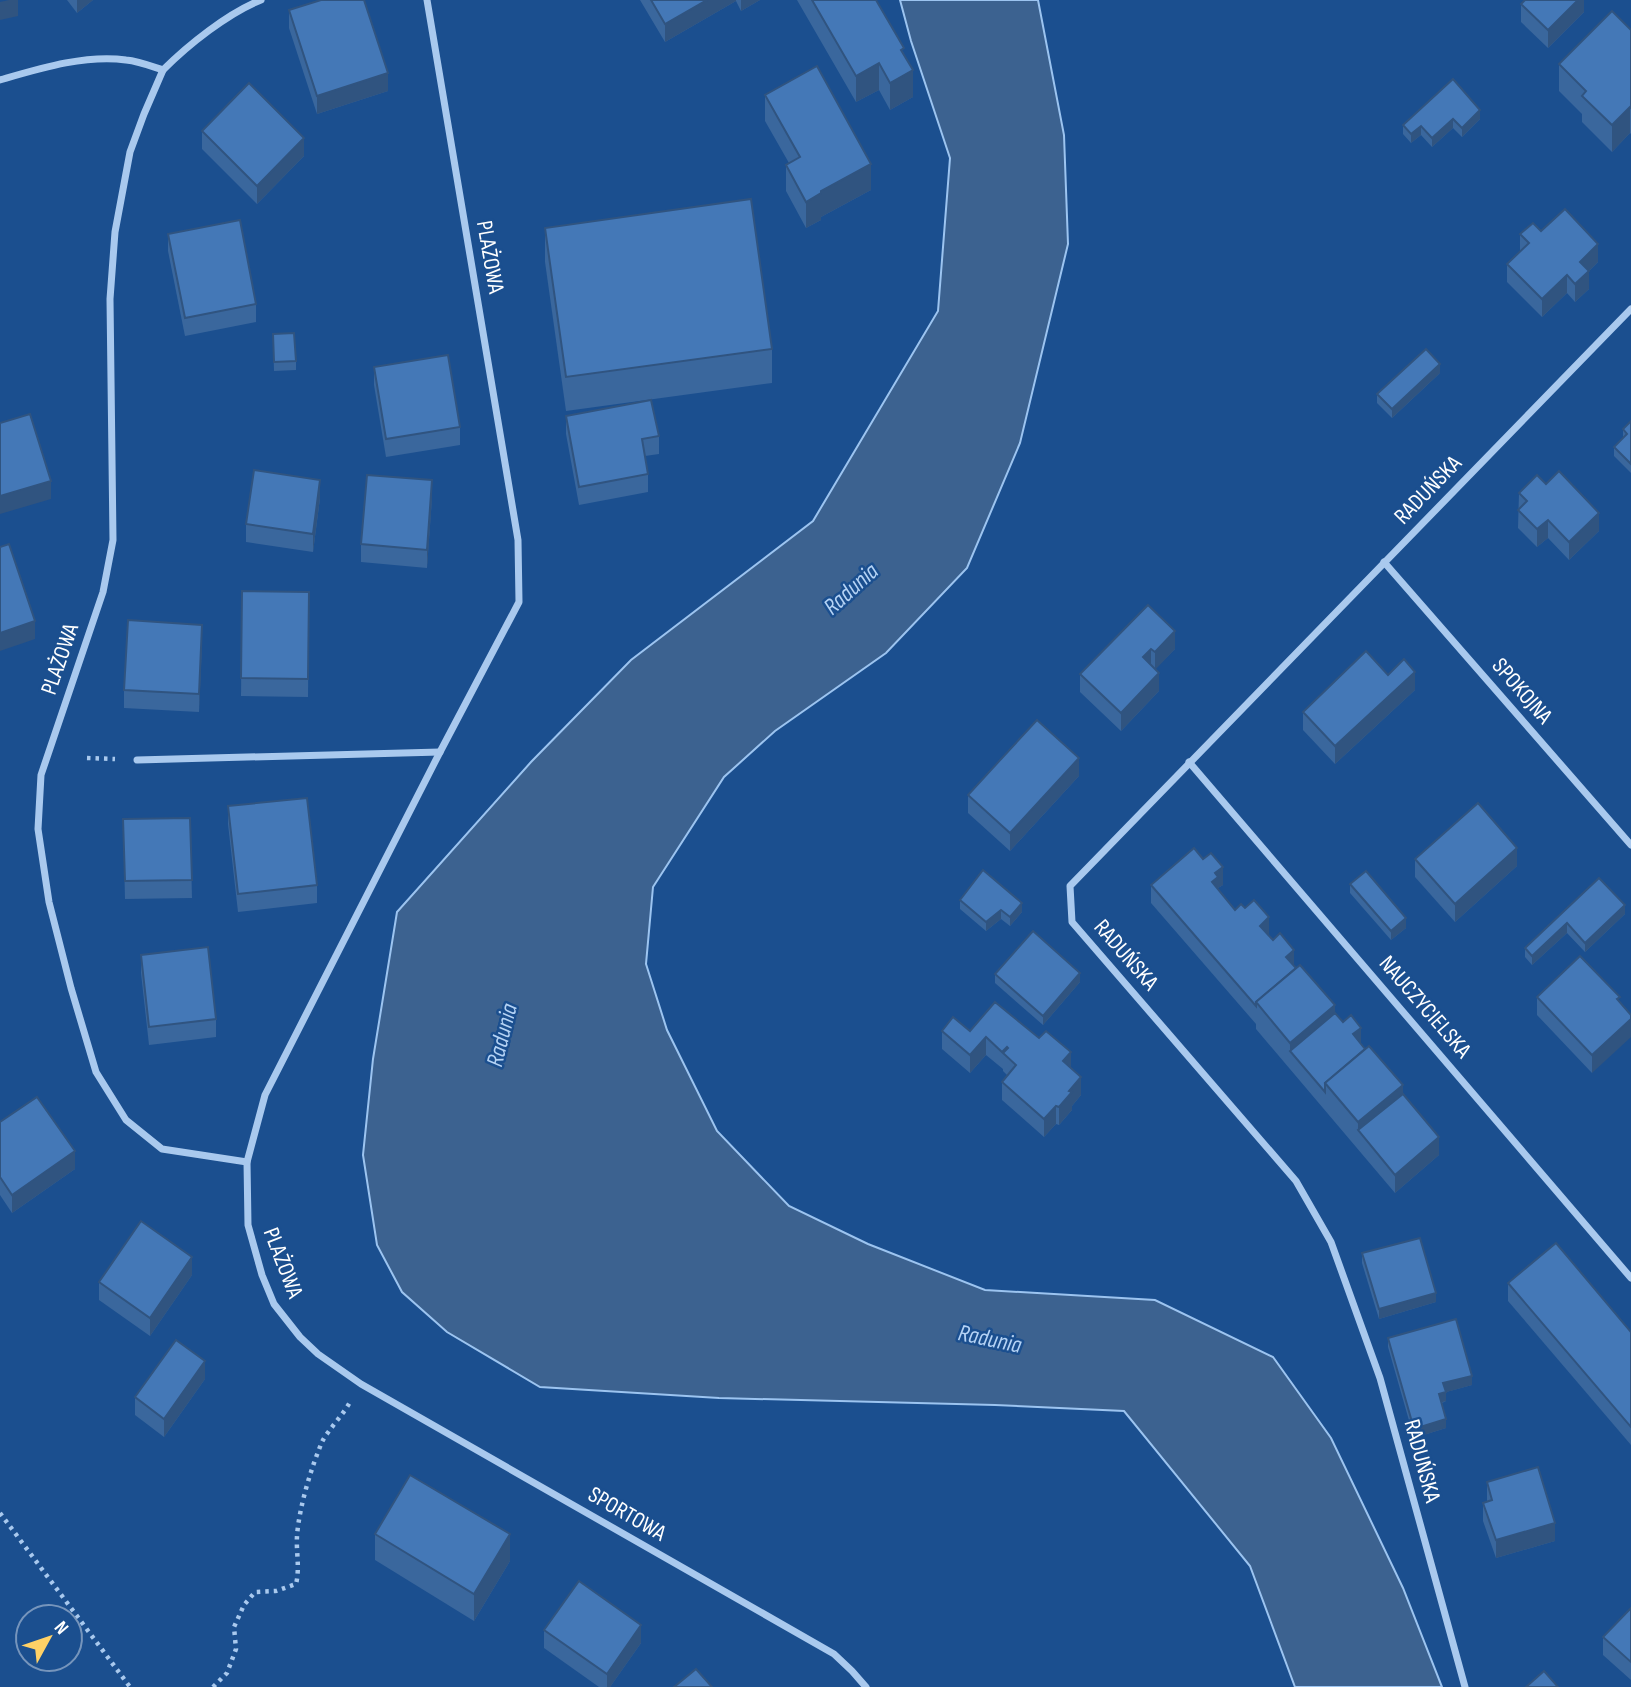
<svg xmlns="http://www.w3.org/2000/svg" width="1631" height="1687" viewBox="0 0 1631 1687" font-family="'Sofia Sans Condensed',sans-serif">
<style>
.water{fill:#3c6290;stroke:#9cc4f0;stroke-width:2}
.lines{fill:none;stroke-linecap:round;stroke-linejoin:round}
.path{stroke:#a9c9ee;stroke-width:4.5;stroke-dasharray:3.5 5;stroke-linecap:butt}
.street{stroke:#a9c9ee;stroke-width:7}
.wall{fill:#3a679d}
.shaded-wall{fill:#305480}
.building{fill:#4478b7;stroke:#305480;stroke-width:2}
.labels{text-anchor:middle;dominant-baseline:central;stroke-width:5;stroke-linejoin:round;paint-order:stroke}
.street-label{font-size:23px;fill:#fff;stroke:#1b4f8f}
.water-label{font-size:24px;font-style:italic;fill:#b5d3f5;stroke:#1b4f8f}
</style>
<rect width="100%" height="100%" fill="#1b4f8f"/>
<!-- water -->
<path class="water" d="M900,0h138l26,135 4,109 -48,199 -53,125 -81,85 -111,78 -51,46 -71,110 -7,77 21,66 50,101 72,75 79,38 117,46 170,10 118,57 58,81 72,150 39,99h-147l-45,-121 -126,-155 -129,-6 -276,-7 -179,-11 -93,-55 -45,-40 -25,-47 -14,-90 10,-96 24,-147 134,-150 100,-102 182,-139 125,-210 12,-153 -39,-117z"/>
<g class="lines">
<!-- path -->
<g class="path">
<path d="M87,758l28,1"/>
<path d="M0,1513l130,174"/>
<path d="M213,1687l14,-14 9,-24 -2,-22 10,-22 11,-13 21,-1 20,-7c4,-16 0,-32 1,-48 2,-28 14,-68 25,-94 6,-12 21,-27 28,-40"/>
</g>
<!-- street -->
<g class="street">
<path d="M427,0l91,540 1,62 -79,150 -175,343 -18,67 1,63 14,50 12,29 26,33 18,17 43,30 473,270 18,17 14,16"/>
<path d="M163,70l-19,44 -14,38 -15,80 -5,67 3,241 -10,52 -62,183 -3,54 11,73 22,86 25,84 30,48 36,29 85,13"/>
<path d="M0,80c38,-11 86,-26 126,-20 12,1 25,6 37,10 25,-25 65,-57 98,-70"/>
<path d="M1384,562l247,283"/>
<path d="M137,760l303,-8"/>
<path d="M1189,762l442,516"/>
<path d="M1465,1687l-85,-309 -49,-136 -35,-61 -224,-259 -2,-36 561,-577"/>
</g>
</g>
<!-- wall -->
<g class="wall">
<path d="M67,0h26l-16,13z"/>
<path d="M640,0h120l-19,11 -5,-10 -71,41z"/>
<path d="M797,0h79l28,54 9,43 -23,13 -11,-20 -23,12z"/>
<path d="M1584,0v12l-36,36 -27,-26v-18z"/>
<path d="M289,10l99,81 -71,23 -28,-86z"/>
<path d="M1631,30v104l-1,-1 -18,19 -30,-30v-8l-23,-23v-27z"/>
<path d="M1453,79l27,40 -18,18 -9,-9 -21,19 -11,-12 -10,8 -8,-9v-9z"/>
<path d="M765,95l106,95 -50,27v3l-15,8 -20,-37v-26l3,-2 -24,-42z"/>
<path d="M202,131l102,25 -47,48 -55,-55z"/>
<path d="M545,228l227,121v34l-206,28 -21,-149z"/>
<path d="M1541,231l57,31 -9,9v18l-14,13 -8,-9 -25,24 -35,-35v-18l13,-12v-18z"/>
<path d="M168,234l88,70v18l-71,14 -17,-85z"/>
<path d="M273,334l23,27v9l-22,1z"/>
<path d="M374,367l86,60v18l-74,12 -12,-72z"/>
<path d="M1440,373l-48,45 -15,-15v-9z"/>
<path d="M566,416l93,20v18l-14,2 3,18v18l-69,13 -13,-71z"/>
<path d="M1631,421v52l-17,-17v-9l9,-9v-9z"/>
<path d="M1546,484l53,47 -30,29 -21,-22 -11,9 -19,-19 1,-35z"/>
<path d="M320,498l-7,54 -67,-10v-18z"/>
<path d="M432,498l-5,70 -66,-6v-18z"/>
<path d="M242,591l67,1 -1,105 -67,-1z"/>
<path d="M1148,605l27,44 -20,20 4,22 -38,40 -41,-39v-18z"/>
<path d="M202,643l-3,69 -75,-4v-18z"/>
<path d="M1388,675l27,15 -80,74 -32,-34v-18z"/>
<path d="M1079,776l-69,75 -42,-38v-18z"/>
<path d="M228,806l89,79v18l-79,9 -10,-88z"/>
<path d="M190,818l2,80 -67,1 -2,-80z"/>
<path d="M1203,859l20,26 -5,3v2l17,20 33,26 135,158 36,61 -44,38 -139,-164v-5l-105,-121v-18z"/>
<path d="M1415,859l102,7 -62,56 -40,-45z"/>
<path d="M1599,878l26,36 -40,38 -18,-19 -35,32 -7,-8v-9z"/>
<path d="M1350,884l56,44 -15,12 -41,-47z"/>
<path d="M960,900l62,12 -12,14 -9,-7 -15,12 -26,-22z"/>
<path d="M141,955l75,64v18l-67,8 -8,-72z"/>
<path d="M995,974l85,8 -37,43 -48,-42z"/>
<path d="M1537,997l83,6 -28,70 -55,-58z"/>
<path d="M942,1031h28l101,37 10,27 -9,11v4l-13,15 -3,-1 -12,13 -42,-37v-18l5,-7 -4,-4v-2l-17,-14 -16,18 -28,-24z"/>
<path d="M0,1122l75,47 -63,44 -12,-18z"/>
<path d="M1362,1253l74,49 -57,17 -17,-56z"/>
<path d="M192,1275l-42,61 -51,-36v-18z"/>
<path d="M1508,1283l123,49v113l-123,-144z"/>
<path d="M1388,1338l84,47 -26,7v9l-4,2 4,25 -32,10 -26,-91z"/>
<path d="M205,1379l-41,58 -29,-22v-18z"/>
<path d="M1487,1482l68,59 -59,17 -13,-37v-18l4,-2z"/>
<path d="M375,1534l135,27 -36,60 -99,-61z"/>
<path d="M1631,1608v72l-28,-25v-18z"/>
<path d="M544,1630l97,13 -31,44h-11l-55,-39z"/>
</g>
<!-- shaded-wall -->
<g class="shaded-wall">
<path d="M9,0h9v16l-18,4v-18z"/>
<path d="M77,0h16l-16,13z"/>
<path d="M707,0h29v1l-71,41v-18z"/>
<path d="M741,0h19l-19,11z"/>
<path d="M1578,0h6v12l-36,36v-18z"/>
<path d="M879,63v27l-23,12v-26z"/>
<path d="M913,70v27l-23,13v-27z"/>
<path d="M388,73v18l-71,23v-18z"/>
<path d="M1630,107v26l-18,19v-27z"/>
<path d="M1480,110v9l-18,18v-9z"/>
<path d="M1453,119v9l-21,19v-9z"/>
<path d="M1421,126v9l-10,8v-9z"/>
<path d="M304,138v18l-47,48v-18z"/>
<path d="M871,164v26l-50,27v3l-15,8v-26l15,-11z"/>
<path d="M1598,244v18l-9,9v18l-14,13v-18l5,-22z"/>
<path d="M1567,275v18l-25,24v-18z"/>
<path d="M1440,364v9l-48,45v-9z"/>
<path d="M320,480v18l-7,54v-18z"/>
<path d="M432,480v18l-5,70v-18z"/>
<path d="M51,481v18l-51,15v-18z"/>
<path d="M1599,513v18l-30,29v-18z"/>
<path d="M1548,520v18l-11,9v-18z"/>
<path d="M35,621v18l-35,12v-18z"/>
<path d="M202,625v18l-3,69v-18z"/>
<path d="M1175,631v18l-20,21v-18z"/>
<path d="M1151,649v18l-8,-10z"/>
<path d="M1415,672v18l-80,74v-18z"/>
<path d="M1159,673v18l-38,40v-18z"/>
<path d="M1079,758v18l-69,75v-18z"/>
<path d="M1517,848v18l-62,56v-18z"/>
<path d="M1223,867v18l-5,3v7l-6,-13 3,-9z"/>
<path d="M1022,903v9l-12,14v-9z"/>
<path d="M1625,905v9l-40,38v-9z"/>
<path d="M1001,910v9l-15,12v-9z"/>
<path d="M1269,917v18l-9,-9z"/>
<path d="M1406,918v10l-15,12v-9z"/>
<path d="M1567,923v10l-35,32v-9z"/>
<path d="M1294,950v18l-8,-11z"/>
<path d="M1080,973v9l-37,43v-9z"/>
<path d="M1335,1005v26l-45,20v-8z"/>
<path d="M1631,1019v18l-39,36v-18z"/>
<path d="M1361,1028v18l-8,-12z"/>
<path d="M986,1037v18l-16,18v-18z"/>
<path d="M1071,1052v18l-8,-9z"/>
<path d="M1081,1077v18l-9,11v4l-13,15v-18l10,-16z"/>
<path d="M1403,1085v27l-45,18v-8z"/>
<path d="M1056,1106v18l-12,13v-18z"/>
<path d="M1439,1137v18l-44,38v-18z"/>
<path d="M75,1151v18l-63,44v-18z"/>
<path d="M192,1257v18l-42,61v-18z"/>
<path d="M1436,1293v9l-57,17v-10z"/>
<path d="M205,1361v18l-41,58v-18z"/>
<path d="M1472,1376v9l-29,8v-10z"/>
<path d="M1446,1392v9l-7,2v-9z"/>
<path d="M1446,1419v9l-32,10v-9z"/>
<path d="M1555,1523v18l-59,17v-18z"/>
<path d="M510,1534v27l-36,60v-27z"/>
<path d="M641,1625v18l-31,44h-3v-13z"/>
</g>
<!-- building -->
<g class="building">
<path d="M321,0h43l24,73 -71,23 -28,-86z"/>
<path d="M651,0h56l-42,24z"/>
<path d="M812,0h64l28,48 -3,2 12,20 -23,13 -11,-20 -23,13z"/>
<path d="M1525,0h53l-30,30 -27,-26z"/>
<path d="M1612,11l19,19v78l-1,-1 -18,18 -30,-29 4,-5 -27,-27z"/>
<path d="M817,66l54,98 -50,27v2l-15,9 -20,-37 14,-8 -35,-62z"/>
<path d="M1453,79l27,31 -18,18 -9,-9 -21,19 -11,-12 -10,8 -8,-9z"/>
<path d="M249,83l55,55 -47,48 -55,-55z"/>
<path d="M751,199l21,150 -206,28 -21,-149z"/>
<path d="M1565,209l33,35 -18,18 9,9 -14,13 -8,-9 -25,24 -35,-35 22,-21 -9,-9 13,-11 8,8z"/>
<path d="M240,220l16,84 -71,14 -17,-84z"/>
<path d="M294,333l2,28 -22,1 -1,-28z"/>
<path d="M1426,349l14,15 -48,45 -15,-15z"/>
<path d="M448,355l12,72 -74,12 -12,-72z"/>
<path d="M651,400l8,36 -17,3 6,35 -69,13 -13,-71z"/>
<path d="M30,414l21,67 -51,15v-73z"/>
<path d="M1631,421v43l-17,-17 13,-13 -4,-5z"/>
<path d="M254,470l66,10 -7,54 -67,-10z"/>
<path d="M1559,471l40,42 -30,29 -21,-22 -11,9 -19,-19 9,-9 -8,-8 18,-18 9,9z"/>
<path d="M367,475l65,5 -5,70 -66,-6z"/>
<path d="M9,544l26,77 -35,12v-86z"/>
<path d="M242,591l67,1 -1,87 -67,-1z"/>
<path d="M1148,605l27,26 -20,21 -4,-3 -8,8 16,16 -38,40 -41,-39z"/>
<path d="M128,620l74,5 -3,69 -75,-4z"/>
<path d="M1366,651l22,24 16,-16 11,13 -80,74 -32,-34z"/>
<path d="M1037,720l42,38 -69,75 -42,-38z"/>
<path d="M307,798l10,87 -79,9 -10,-88z"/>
<path d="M1478,803l39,45 -62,56 -40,-45z"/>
<path d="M190,818l2,62 -67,1 -2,-62z"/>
<path d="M1194,848l9,11 8,-6 12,14 -8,6 3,4 -6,5 23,28 6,-6 4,4 9,-8 15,17 -9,9 13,14 7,-7 14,17 -8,7 10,11 -40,34v4l-105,-121z"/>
<path d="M983,870l39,33 -12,14 -9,-7 -15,12 -26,-22z"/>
<path d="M1366,871l40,47 -15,13 -41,-47z"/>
<path d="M1599,878l26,27 -40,38 -18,-20 -35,33 -7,-8z"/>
<path d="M1033,931l47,42 -37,43 -48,-42z"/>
<path d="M208,947l8,72 -67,8 -8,-72z"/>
<path d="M1580,956l40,41 -3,2 14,16v4l-39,36 -55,-58z"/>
<path d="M1300,965l35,40 -45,38 -34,-41z"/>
<path d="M995,1002l44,36 7,-7 25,21 -8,9 18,16 -12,14 3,1 -13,15 -3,-1 -12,13 -42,-37 14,-17 -13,-12 5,-5 -1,-1 -5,5 -16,-15 -16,18 -28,-24 11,-14 17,14z"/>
<path d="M1335,1013l8,9 8,-7 10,13 -8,6 12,15 -40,34v9l-35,-41z"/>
<path d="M1369,1046l34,39 -45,37 -33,-39z"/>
<path d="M1403,1094l36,43 -44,38 -37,-45z"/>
<path d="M37,1097l38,54 -63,44 -12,-18v-55z"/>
<path d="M141,1221l51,36 -42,61 -51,-36z"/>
<path d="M1420,1238l16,55 -57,16 -17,-56z"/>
<path d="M1556,1243l75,89v95l-123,-144z"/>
<path d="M1456,1319l16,57 -29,7 3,9 -7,2 7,25 -32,10 -26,-91z"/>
<path d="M176,1340l29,21 -41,58 -29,-22z"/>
<path d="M1538,1467l17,56 -59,17 -13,-37 9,-3 -5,-18z"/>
<path d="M410,1475l100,59 -36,60 -99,-60z"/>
<path d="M579,1581l62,44 -34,49 -63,-44z"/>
<path d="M1631,1608v54l-28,-25z"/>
<path d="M696,1669l16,18h-38z"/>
<path d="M1544,1671l14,16h-32z"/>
</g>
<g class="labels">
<!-- street labels -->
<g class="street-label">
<text transform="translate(490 257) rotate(80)">PLAŻOWA</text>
<text transform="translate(1428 490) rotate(-46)">RADUŃSKA</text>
<text transform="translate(60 659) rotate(-71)">PLAŻOWA</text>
<text transform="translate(1522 691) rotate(49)">SPOKOJNA</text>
<text transform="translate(1126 955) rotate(49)">RADUŃSKA</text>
<text transform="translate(1425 1007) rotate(49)">NAUCZYCIELSKA</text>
<text transform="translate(283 1263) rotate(69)">PLAŻOWA</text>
<text transform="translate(1422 1461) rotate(75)">RADUŃSKA</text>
<text transform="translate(627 1514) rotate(30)">SPORTOWA</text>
</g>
<!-- water labels -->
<g class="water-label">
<text transform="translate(851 589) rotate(-42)">Radunia</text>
<text transform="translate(502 1035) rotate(-76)">Radunia</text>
<text transform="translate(990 1339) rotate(12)">Radunia</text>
</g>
</g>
<!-- north arrow -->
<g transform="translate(49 1638) rotate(50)"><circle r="33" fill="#1b4f8f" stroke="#7695bc" stroke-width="2"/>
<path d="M0-5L12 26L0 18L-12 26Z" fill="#ffd166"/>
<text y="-10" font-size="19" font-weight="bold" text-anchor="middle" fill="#ffffff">N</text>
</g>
</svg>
